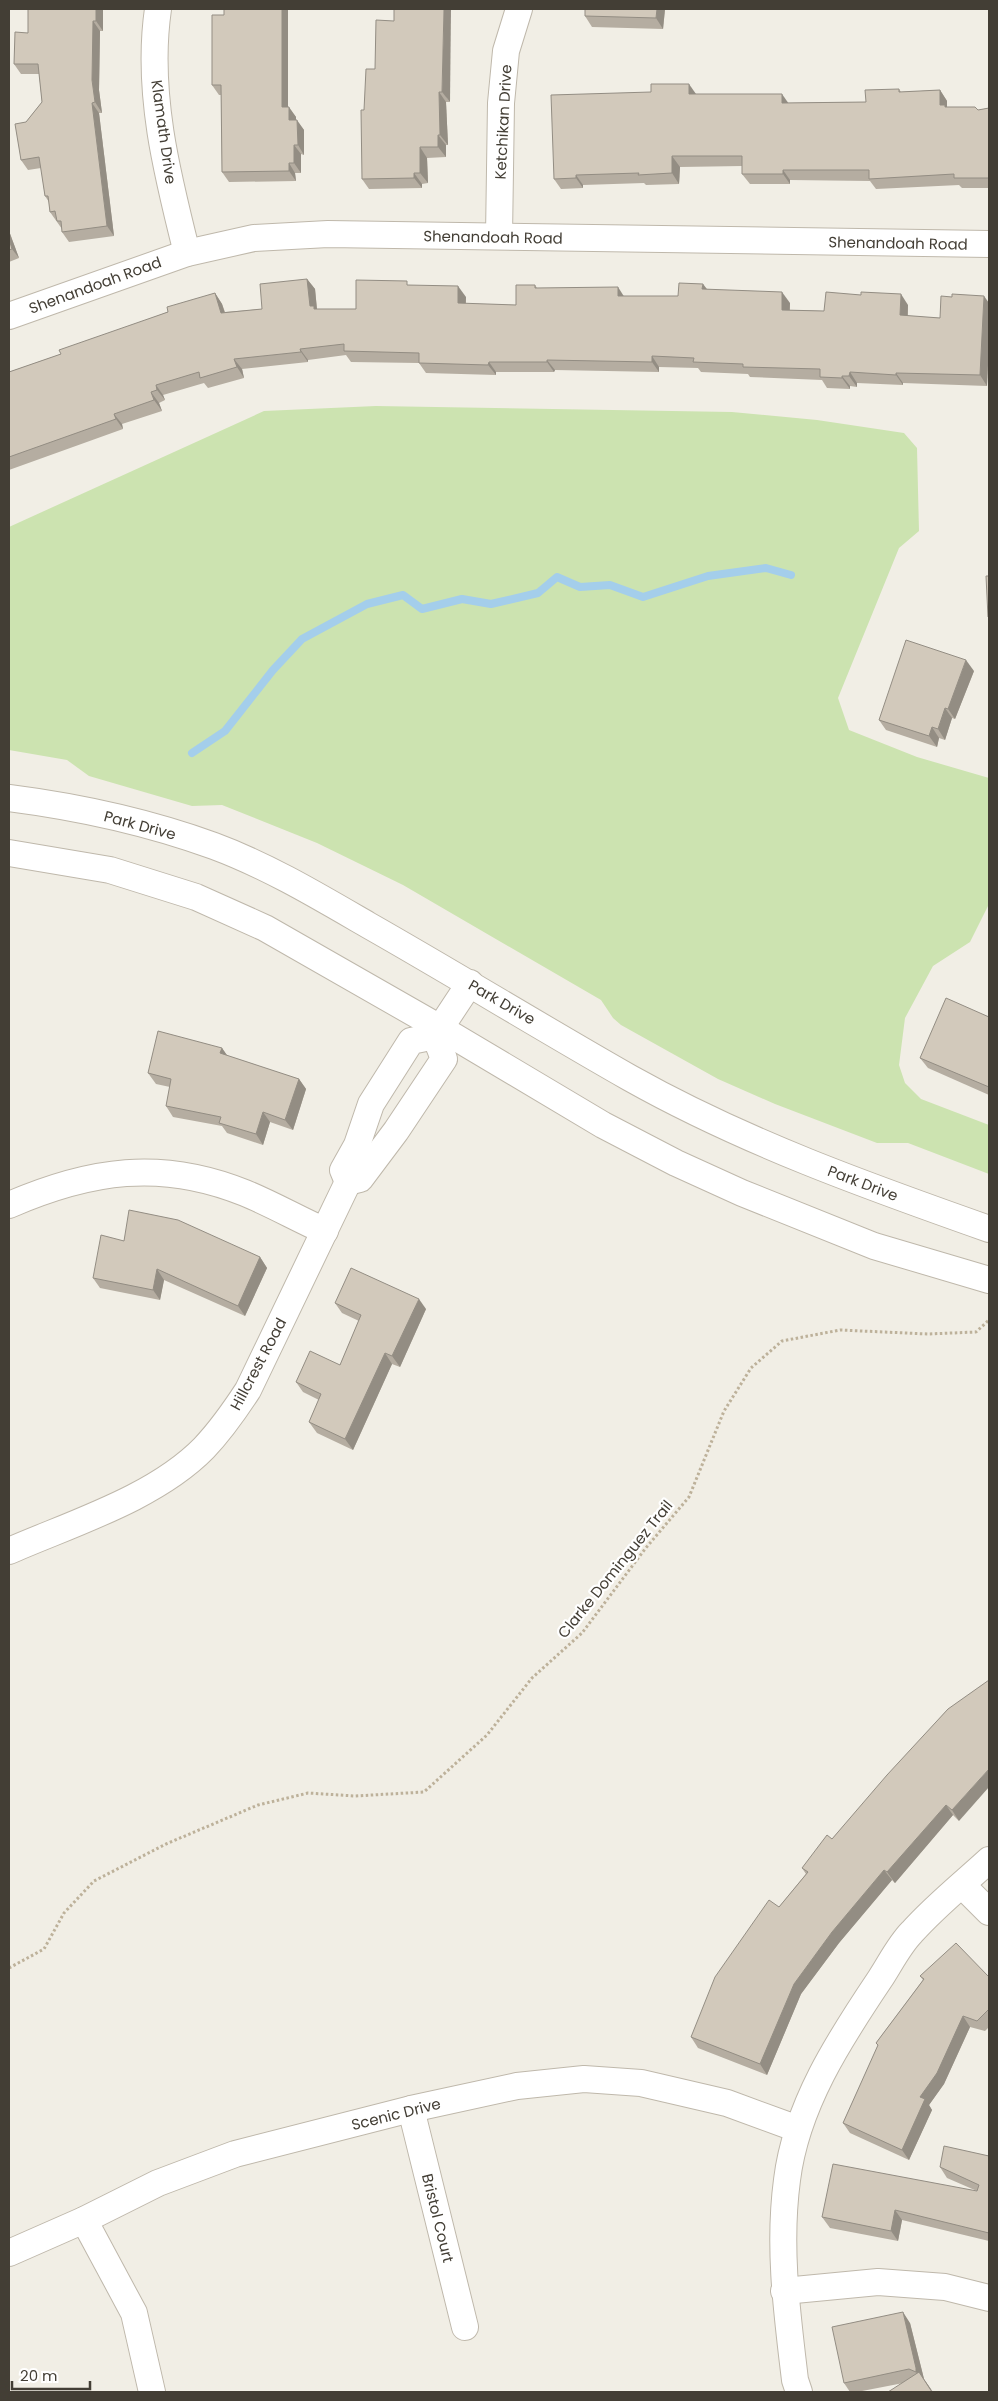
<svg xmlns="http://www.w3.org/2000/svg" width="998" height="2401" viewBox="0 0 998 2401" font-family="Poppins,sans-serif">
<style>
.green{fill:#cce3b0}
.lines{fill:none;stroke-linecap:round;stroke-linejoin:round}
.stream{stroke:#a4ceeb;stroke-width:8}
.minor-casing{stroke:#bfb8ab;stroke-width:28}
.path{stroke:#bdb19a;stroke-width:3;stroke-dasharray:2.5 2.5;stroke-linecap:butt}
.minor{stroke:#fff;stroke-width:26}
.wall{fill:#b5ada1}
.shaded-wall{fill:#938d83}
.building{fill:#d2c9bb;stroke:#938d83}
.labels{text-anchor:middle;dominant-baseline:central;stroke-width:4.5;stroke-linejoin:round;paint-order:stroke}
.street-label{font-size:15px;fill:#433e35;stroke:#fff}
</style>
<rect width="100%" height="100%" fill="#f1eee5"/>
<!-- green -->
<path class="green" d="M376,406l356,6 85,8 87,13 13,15 2,83 -20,17 -61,150 11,32 68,27 72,21v126l-19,38 -37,24 -28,52 -6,47 6,18 16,16 68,26v49l-81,-31h-31l-102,-39 -57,-25 -97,-54 -8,-7 -12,-18 -198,-115 -86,-42 -95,-38 -30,1 -103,-30 -22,-16 -58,-10v-223l255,-116z"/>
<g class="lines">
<!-- stream -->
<path class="stream" d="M192,753l33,-22 48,-61 29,-31 65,-35 36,-9 19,14 40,-10 29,5 47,-11 19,-16 23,10 30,-2 33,12 65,-21 58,-8 25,7"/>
<!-- minor casing -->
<g class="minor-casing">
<g id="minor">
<path d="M158,9c-12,82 9,165 29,244"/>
<path d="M499,236l2,-133 5,-52 13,-42"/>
<path d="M9,316l178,-63 67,-15 74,-4 661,10"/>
<path d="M9,798c70,9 139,24 205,48 54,20 104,50 154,79 88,50 174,103 262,153 114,64 237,108 359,151"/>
<path d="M9,853l101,17 86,27 69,31 175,100 163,97 73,38 66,30 132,53 115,34"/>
<path d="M348,1182l-5,-12 14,-25 14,-41 40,-63 24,-5 35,-53"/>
<path d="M348,1182l12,-3 36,-48 48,-72 -9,-23"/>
<path d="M9,1205c81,-35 152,-46 236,-12 27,11 53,26 80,38"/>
<path d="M9,1551c64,-28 146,-53 195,-103 17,-18 31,-38 44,-58l100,-208"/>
<path d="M962,1885l27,27"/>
<path d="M411,2109l54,218"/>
<path d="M84,2220l50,93 18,79"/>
<path d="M9,2253l75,-33 74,-37 77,-29 176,-45 106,-23 67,-7 57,4 86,20 71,26"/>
<path d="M784,2291l94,-9 67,5 44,11"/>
<path d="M799,2392l-4,-12c-8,-67 -17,-133 -8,-200 9,-74 52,-140 93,-201 10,-15 19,-34 32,-47 23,-26 52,-49 77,-72"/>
</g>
</g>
<!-- path -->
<path class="path" d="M9,1968l35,-19 20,-36 30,-32 72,-37 92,-39 50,-12 47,3 69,-4 63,-57 45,-57 50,-45 63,-84 44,-52 35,-86 27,-43 31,-27 58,-11 88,4 48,-2 13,-12"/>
<!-- minor -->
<use href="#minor" class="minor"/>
</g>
<!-- wall -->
<g class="wall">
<path d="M103,9v22h-3l-1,59 3,23h-3l15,123 -45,6 -7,-10v-3l-12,-17 -1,-10 -4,-6 -4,-28 -13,2 -7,-10 5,-38 16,-20 -3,-28h-18l-7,-10 14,-31z"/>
<path d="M288,9v98l8,10v3l8,10v25l-3,-1v19h-6l1,8 -67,1 -7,-10 -1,-77h-2l-7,-10 12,-70z"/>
<path d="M665,9l-2,20 -71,-2 -7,-11z"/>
<path d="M394,21l56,81h-4l2,43h-2v12l-19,1 1,25 -6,1v4l-53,1 -7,-10 2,-69 11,-41z"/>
<path d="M899,89l2,3 39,-2 7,11v6l31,3 11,-2v80h-27l-3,-3 -83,4 -6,-8 -80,-1v4h-40l-8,-10v-8l-62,1 -1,17 -33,1 -2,-2 -61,2v3l-22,1 -7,-10 142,-85 92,9 78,-1z"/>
<path d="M9,231l10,27 -10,4z"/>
<path d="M307,279l8,10 2,20h39l54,-24 56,12v7l50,1 19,-20 2,3 87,8h54l25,-12 4,5 83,14v7l34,1 84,-6v11l32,2 49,-15v40l-2,43 -84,-3v2l-46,-2v4l-7,-1v3l-23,-1 -5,-8 -72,-3 -2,-3 -47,-2 -3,-4 -39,-1v5l-104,-2 -1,2h-58v3l-70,-2 -7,-10 -68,-1 -5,-7 -38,5v2l-66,7 2,9 -36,10 -4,-5 -41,12 2,5 -6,3 3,8 -40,13 1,5 -114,41v-98l52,-18 154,-61 7,11 3,8 37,-3z"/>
<path d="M974,671l-19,48 -3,-1 -7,22 -6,-2 -2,9 -51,-17 -7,-10z"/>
<path d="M989,1017v78l-61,-27 -8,-10z"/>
<path d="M222,1048l5,8 72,23 7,10 -13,41 -23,-8 -7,23 -36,-12 -5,-7 -49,-9 -7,-11 4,-19 -14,-3 -8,-11z"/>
<path d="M124,1241l136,16 7,11 -22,48 -81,-36 -4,20 -60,-12 -7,-10z"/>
<path d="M335,1303l91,6 -26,58 -8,-3 -39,86 -36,-17 -8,-11 10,-22 -16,-8 -7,-10 44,-17 19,-44 -17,-8z"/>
<path d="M948,1709l11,112 -6,-6 -58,68 -3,-3 -53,63 -38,51 -34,81 -69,-27 -7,-11 88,-130 27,-33 -4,-6 30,-29z"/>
<path d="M920,1976l69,1v50l-4,4 -15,-4 -26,57 -15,21 3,5 -23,50 -59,-27 -7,-10 35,-77 -2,-3 47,-63z"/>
<path d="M989,2156v85l-87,-21 -4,21 -68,-13 -8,-11 155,-26 -30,-13 -7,-11z"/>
<path d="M910,2323l14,56 -67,13h-7l-6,-9z"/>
</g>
<!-- shaded-wall -->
<g class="shaded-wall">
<path d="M96,9h7v22l-7,-10z"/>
<path d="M282,9h6v108l-6,-10z"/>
<path d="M444,9h7l-1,93 -8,-10z"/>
<path d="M657,9h8l-2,20 -7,-11z"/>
<path d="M93,21l7,10 -1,59 3,23 -7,-11 -3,-22z"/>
<path d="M689,84l7,10h-7z"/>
<path d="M940,90l7,11v8l-7,-4z"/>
<path d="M439,92l7,10 2,43 -8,-10z"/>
<path d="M782,94l7,10 -7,-1z"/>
<path d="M92,103l7,10 15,123 -7,-10z"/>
<path d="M289,107l7,10v13l-7,-10z"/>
<path d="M297,120l7,10v25l-6,-10z"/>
<path d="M438,135l8,10v12l-8,-10z"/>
<path d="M294,145l7,9v19l-7,-10z"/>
<path d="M420,147l7,11 1,25 -8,-10z"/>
<path d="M672,156l8,11 -1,17 -7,-11z"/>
<path d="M289,163l6,10 1,8 -7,-10z"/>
<path d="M783,170l7,10v4l-7,-10z"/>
<path d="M414,173l8,11v4l-8,-10z"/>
<path d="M576,175l7,10v3l-7,-10z"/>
<path d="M9,231l10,27 -7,-9 -3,-10z"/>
<path d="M307,279l8,10 2,21 -7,-4z"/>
<path d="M703,284l7,10 -8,-5z"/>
<path d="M458,286l8,11 -1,17 -7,-11z"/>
<path d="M618,287l7,11 -7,-2z"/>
<path d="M782,292l8,11 -1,17 -7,-10z"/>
<path d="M215,293l7,11 6,19 -7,-10z"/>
<path d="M901,294l7,11 -1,21 -7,-11z"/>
<path d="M984,296l5,7v40l-2,43 -7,-11z"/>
<path d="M300,349l8,11v2l-7,-10z"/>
<path d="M652,356l7,11v5l-7,-10z"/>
<path d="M234,359l8,10 2,9 -7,-11z"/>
<path d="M547,360l8,10 -1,2 -7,-10z"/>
<path d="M489,362l7,10v3l-8,-10z"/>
<path d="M850,372l7,11v4l-8,-11z"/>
<path d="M896,373l7,10v2l-7,-10z"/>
<path d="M842,376l8,10v3l-8,-11z"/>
<path d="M156,385l7,10 2,5 -8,-10z"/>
<path d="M151,392l8,11 3,8 -8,-11z"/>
<path d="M114,414l8,10 1,5 -7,-10z"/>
<path d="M966,660l8,11 -19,48 -7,-10z"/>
<path d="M945,708l7,10 -7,22 -7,-11z"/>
<path d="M932,727l7,11 -2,9 -8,-11z"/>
<path d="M222,1048l7,10 -9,-5z"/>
<path d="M299,1079l7,10 -13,41 -8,-10z"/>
<path d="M263,1112l7,10 -7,23 -7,-11z"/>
<path d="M260,1257l7,11 -22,48 -7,-10z"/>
<path d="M157,1269l7,11 -4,20 -7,-10z"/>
<path d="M419,1299l7,10 -26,58 -8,-11z"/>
<path d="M385,1353l7,11 -39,86 -8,-11z"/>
<path d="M989,1769v18l-30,34 -7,-11z"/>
<path d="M946,1805l7,10 -58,68 -8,-11z"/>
<path d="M884,1870l8,10 -53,63 -38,51 -34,81 -7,-11 34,-80 38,-52z"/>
<path d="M963,2016l7,11 -26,57 -15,21 3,5 -23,50 -7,-10 18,-53z"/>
<path d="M895,2210l7,10 -4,21 -7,-10z"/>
<path d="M903,2312l7,11 14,56 9,13 -10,-9 -7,-11z"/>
</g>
<!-- building -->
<g class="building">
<path d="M28,9h68v12h-3l-1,59 3,22 -3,1 15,123 -45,6 -1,-11h-4l-2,-10 -5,1 -2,-16h-3l-6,-39 -18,3 -6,-36 11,-2 16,-20 -4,-38h-24l1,-32 13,1z"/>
<path d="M224,9h58v98h7v13h8l1,25h-4v18h-5v8l-67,1 -1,-87h-9v-70h12z"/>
<path d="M394,9h50l-2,83h-3l1,43h-2v12h-18v26h-6v5l-52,1 -1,-69h3l2,-41h9l1,-49 18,1z"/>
<path d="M585,9h72l-1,9 -71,-2z"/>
<path d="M651,84h38v10h93v9l84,-1 -1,-12 34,-1v3l41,-2v15h5v2h30l3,3 11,-2v70h-35v-4l-85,5v-9h-86v4h-41v-18h-70v17l-34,2 1,-2 -63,2v3l-22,1 -3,-84 100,-3z"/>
<path d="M9,239l3,10 -3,1z"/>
<path d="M307,279l3,27h4v3h42v-29l51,1v4l51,1v17l58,2v-20h19v3l83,-1v9h60l1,-13 24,1 -1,5 80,3v18l42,1 2,-19 35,3v-3l40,2 -1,21 40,3 1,-22 11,1v-3l32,2 -4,79 -84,-2v2l-46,-3 -1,4h-7v2l-22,-1v-8l-77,-2v-3l-50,-2 1,-4 -42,-2v6l-105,-2v2h-58l-1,3 -69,-2v-10l-75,-2v-7l-44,5 1,3 -67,7 3,8 -37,11 -1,-6 -43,13 1,5 -6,2 3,8 -40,14 2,5 -107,38v-85l52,-18 -2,-4 109,-38 -1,-5 48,-14 6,20 41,-4 -2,-25z"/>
<path d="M986,576h3v41h-1z"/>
<path d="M906,640l60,20 -18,49 -3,-1 -7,21 -6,-2 -3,9 -50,-16z"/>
<path d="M946,998l43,19v70l-69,-29z"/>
<path d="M158,1031l64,17 -2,5 79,26 -14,41 -22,-8 -7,22 -37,-11 2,-6 -55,-11 5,-27 -23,-6z"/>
<path d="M129,1210l49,10 82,37 -22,49 -81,-37 -4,21 -60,-12 8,-43 23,6z"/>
<path d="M351,1268l68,31 -27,57 -7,-3 -40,86 -36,-17 12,-28 -25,-12 14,-31 30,14 21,-50 -26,-12z"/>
<path d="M989,1680v89l-37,41 -6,-5 -59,67 -3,-2 -52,62 -38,52 -34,80 -69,-27 24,-60 54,-77 10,7 29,-35 -6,-4 25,-33 5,4 55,-64 61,-66z"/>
<path d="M956,1943l33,34v32l-12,12 -14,-5 -26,57 -17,24 5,2 -23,51 -59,-27 35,-78 -2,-2 48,-64 -4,-3z"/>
<path d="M944,2146l45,10v77l-94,-23 -4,21 -69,-14 11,-53 144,27 2,-6 -39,-18z"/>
<path d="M903,2312l13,56v4l-7,-3 -65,14 -12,-56z"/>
<path d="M919,2372l13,20h-44z"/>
</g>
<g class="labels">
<!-- street labels -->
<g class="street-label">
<text transform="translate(503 122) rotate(-87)">Ketchikan Drive</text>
<text transform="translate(164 132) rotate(82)">Klamath Drive</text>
<text transform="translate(493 237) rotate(1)">Shenandoah Road</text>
<text transform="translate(898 243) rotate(1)">Shenandoah Road</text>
<text transform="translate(95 285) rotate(-20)">Shenandoah Road</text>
<text transform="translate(140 825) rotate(15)">Park Drive</text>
<text transform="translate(502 1002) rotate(30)">Park Drive</text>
<text transform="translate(863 1183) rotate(21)">Park Drive</text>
<text transform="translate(258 1364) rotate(-62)">Hillcrest Road</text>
<text transform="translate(615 1569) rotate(-51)">Clarke Dominguez Trail</text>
<text transform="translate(396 2114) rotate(-14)">Scenic Drive</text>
<text transform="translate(438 2218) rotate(76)">Bristol Court</text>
</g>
</g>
<!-- border -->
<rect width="998" height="2401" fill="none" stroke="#433e35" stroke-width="20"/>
<!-- scale -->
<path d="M12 2381v8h78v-8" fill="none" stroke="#433e35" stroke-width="2.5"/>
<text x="20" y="2381" font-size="15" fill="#433e35" stroke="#ffffff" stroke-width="4" paint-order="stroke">20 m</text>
</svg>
